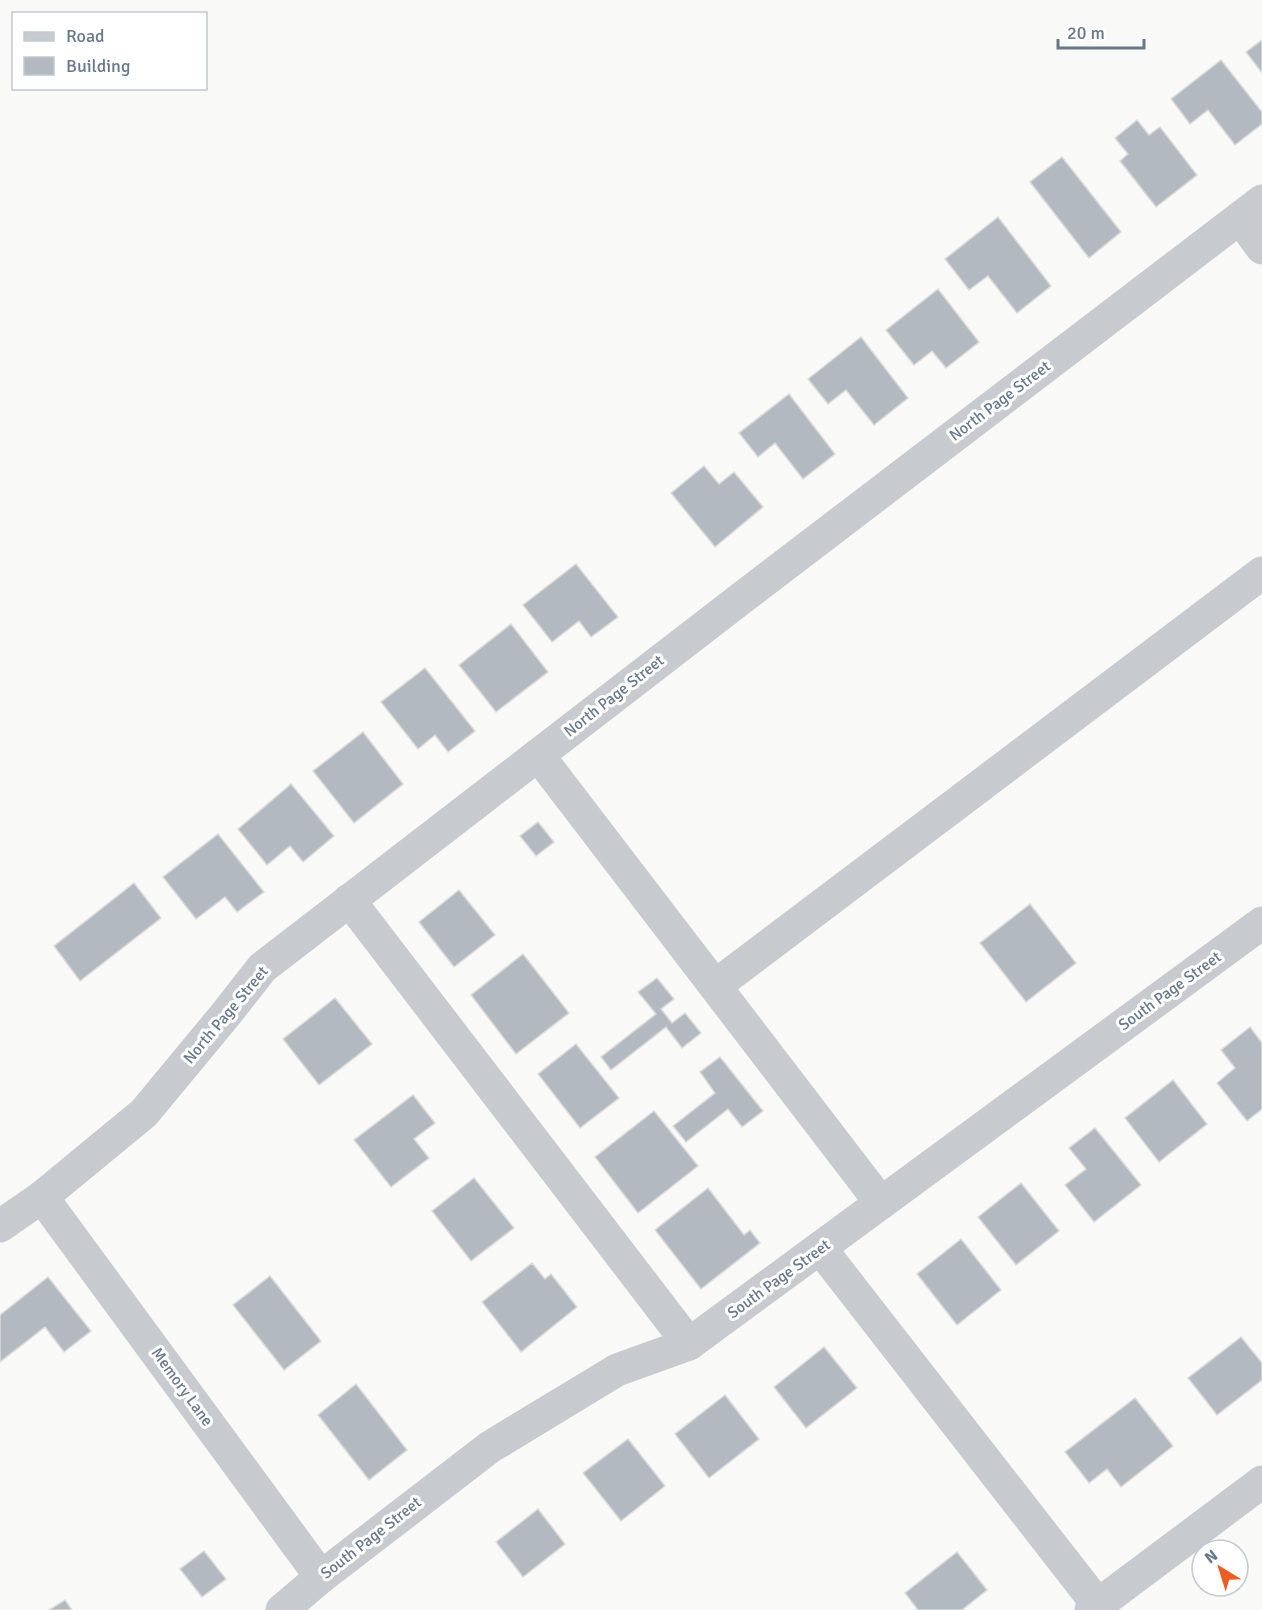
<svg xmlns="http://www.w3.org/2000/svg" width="1262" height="1610" viewBox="0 0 1262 1610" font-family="Signika,sans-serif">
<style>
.building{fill:#b2b9c0;stroke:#dbdbd9;stroke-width:1.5}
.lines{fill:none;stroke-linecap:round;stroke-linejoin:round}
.minor{stroke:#c7cbcf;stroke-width:33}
.labels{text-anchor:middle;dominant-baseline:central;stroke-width:6;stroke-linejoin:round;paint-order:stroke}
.street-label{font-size:16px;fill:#66788a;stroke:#fff}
</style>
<rect width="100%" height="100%" fill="#f9f9f7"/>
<!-- building -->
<g class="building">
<path d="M1262,40v33l-16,-21z"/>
<path d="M1221,60l41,52v12l-27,21 -27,-35 -18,14 -19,-25z"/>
<path d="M1137,120l12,15 11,-8 37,48 -41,32 -36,-46 8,-7 -13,-16z"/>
<path d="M1062,157l59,75 -32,26 -59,-76z"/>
<path d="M998,217l53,69 -34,27 -29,-37 -19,14 -24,-31z"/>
<path d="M938,289l41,53 -33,26 -14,-17 -18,14 -28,-35z"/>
<path d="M861,337l47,61 -34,27 -28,-35 -18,14 -20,-25z"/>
<path d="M789,394l46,60 -32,25 -28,-36 -17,14 -19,-24z"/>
<path d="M704,466l15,18 15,-12 29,35 -48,40 -44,-54z"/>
<path d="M576,564l42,53 -27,20 -12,-16 -27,21 -29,-37z"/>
<path d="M511,624l37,48 -52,40 -37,-47z"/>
<path d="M425,668l50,63 -27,21 -13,-17 -17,14 -37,-47z"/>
<path d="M363,732l40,52 -49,39 -41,-52z"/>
<path d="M291,784l43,52 -31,26 -13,-16 -23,19 -29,-36z"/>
<path d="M538,822l16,20 -18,14 -16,-20z"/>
<path d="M218,834l46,58 -27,20 -12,-15 -29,22 -33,-42z"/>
<path d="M134,883l27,35 -81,63 -26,-35z"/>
<path d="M459,890l36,45 -41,32 -35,-45z"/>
<path d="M1030,904l46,59 -50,39 -46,-59z"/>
<path d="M523,954l46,59 -53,41 -45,-59z"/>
<path d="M657,978l17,21 -13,10 11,14 13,-10 16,20 -19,15 -16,-21 -55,43 -10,-13 55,-43 -18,-22z"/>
<path d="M335,998l37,46 -53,41 -36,-46z"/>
<path d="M1250,1027l12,16v66l-15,12 -30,-38 18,-15 -14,-18z"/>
<path d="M576,1044l43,54 -39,30 -42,-54z"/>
<path d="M720,1057l43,54 -21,16 -14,-18 -42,33 -13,-16 42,-33 -15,-21z"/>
<path d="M1173,1080l34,44 -48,38 -34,-44z"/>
<path d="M413,1095l22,28 -21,16 15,19 -38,29 -37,-47z"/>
<path d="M654,1111l44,55 -60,47 -43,-56z"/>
<path d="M1095,1128l46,57 -47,37 -29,-37 21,-16 -17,-21z"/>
<path d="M474,1178l40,50 -43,33 -39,-50z"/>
<path d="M1021,1183l38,48 -43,34 -38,-48z"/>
<path d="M708,1188l36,47 6,-5 10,13 -59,46 -46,-59z"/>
<path d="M961,1239l40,51 -44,35 -40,-51z"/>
<path d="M532,1263l13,16 6,-5 26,33 -56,45 -39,-50z"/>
<path d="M270,1276l51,65 -37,29 -51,-65z"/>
<path d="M48,1277l43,54 -27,21 -19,-25 -45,35v-47z"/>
<path d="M1241,1337l21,26v17l-45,35 -29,-37z"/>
<path d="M824,1347l33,41 -51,40 -32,-41z"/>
<path d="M356,1384l51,66 -38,30 -51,-65z"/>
<path d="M725,1395l34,44 -50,39 -34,-44z"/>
<path d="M1135,1398l38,48 -52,41 -14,-18 -18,14 -24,-31z"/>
<path d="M628,1439l37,47 -44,35 -38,-48z"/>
<path d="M538,1509l27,35 -42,33 -27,-35z"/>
<path d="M204,1551l22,28 -24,18 -22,-28z"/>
<path d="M957,1552l30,38 -25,20h-44l-13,-17z"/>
<path d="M65,1600l7,10h-23z"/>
</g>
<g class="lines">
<!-- minor -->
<g class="minor">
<path d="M1240,218l22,30"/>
<path d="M538,755l343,448"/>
<path d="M349,900l340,444"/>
<path d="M715,986l547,-413"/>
<path d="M42,1197l279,380"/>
<path d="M0,1226l42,-29 102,-84 82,-99 36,-46 481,-371 519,-396"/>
<path d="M820,1248l278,357"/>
<path d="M282,1610l39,-33 169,-130 127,-77 72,-26 573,-421"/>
<path d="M1091,1610l171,-128"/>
</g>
</g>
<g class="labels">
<!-- street labels -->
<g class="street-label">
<text transform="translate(1000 401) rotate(-37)">North Page Street</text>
<text transform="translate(614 696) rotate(-38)">North Page Street</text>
<text transform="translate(1170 991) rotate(-36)">South Page Street</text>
<text transform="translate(226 1015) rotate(-50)">North Page Street</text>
<text transform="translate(779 1279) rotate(-36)">South Page Street</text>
<text transform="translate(182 1387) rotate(54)">Memory Lane</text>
<text transform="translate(371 1538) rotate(-38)">South Page Street</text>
</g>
</g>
<!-- legend -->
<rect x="12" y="12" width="195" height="78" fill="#ffffff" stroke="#c2c9d0" stroke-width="1.5"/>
<rect x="24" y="32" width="30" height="9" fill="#c7cbcf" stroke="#c2c9d0" stroke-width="1.5"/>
<text x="66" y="42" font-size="18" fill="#66788a">Road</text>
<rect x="24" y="57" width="30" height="18" fill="#b2b9c0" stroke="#c2c9d0" stroke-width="1.5"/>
<text x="66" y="72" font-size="18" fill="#66788a">Building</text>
<!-- north arrow -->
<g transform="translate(1220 1568) rotate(322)"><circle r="28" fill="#ffffff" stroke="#c2c9d0" stroke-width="1.5"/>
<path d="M0-4.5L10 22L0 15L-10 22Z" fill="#ef5c21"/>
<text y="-9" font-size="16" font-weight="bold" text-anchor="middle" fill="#66788a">N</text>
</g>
<!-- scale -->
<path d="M1058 39v9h86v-9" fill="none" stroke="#66788a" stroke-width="3"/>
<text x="1067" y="39" font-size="18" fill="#66788a" stroke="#ffffff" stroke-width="4.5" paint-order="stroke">20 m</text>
</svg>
